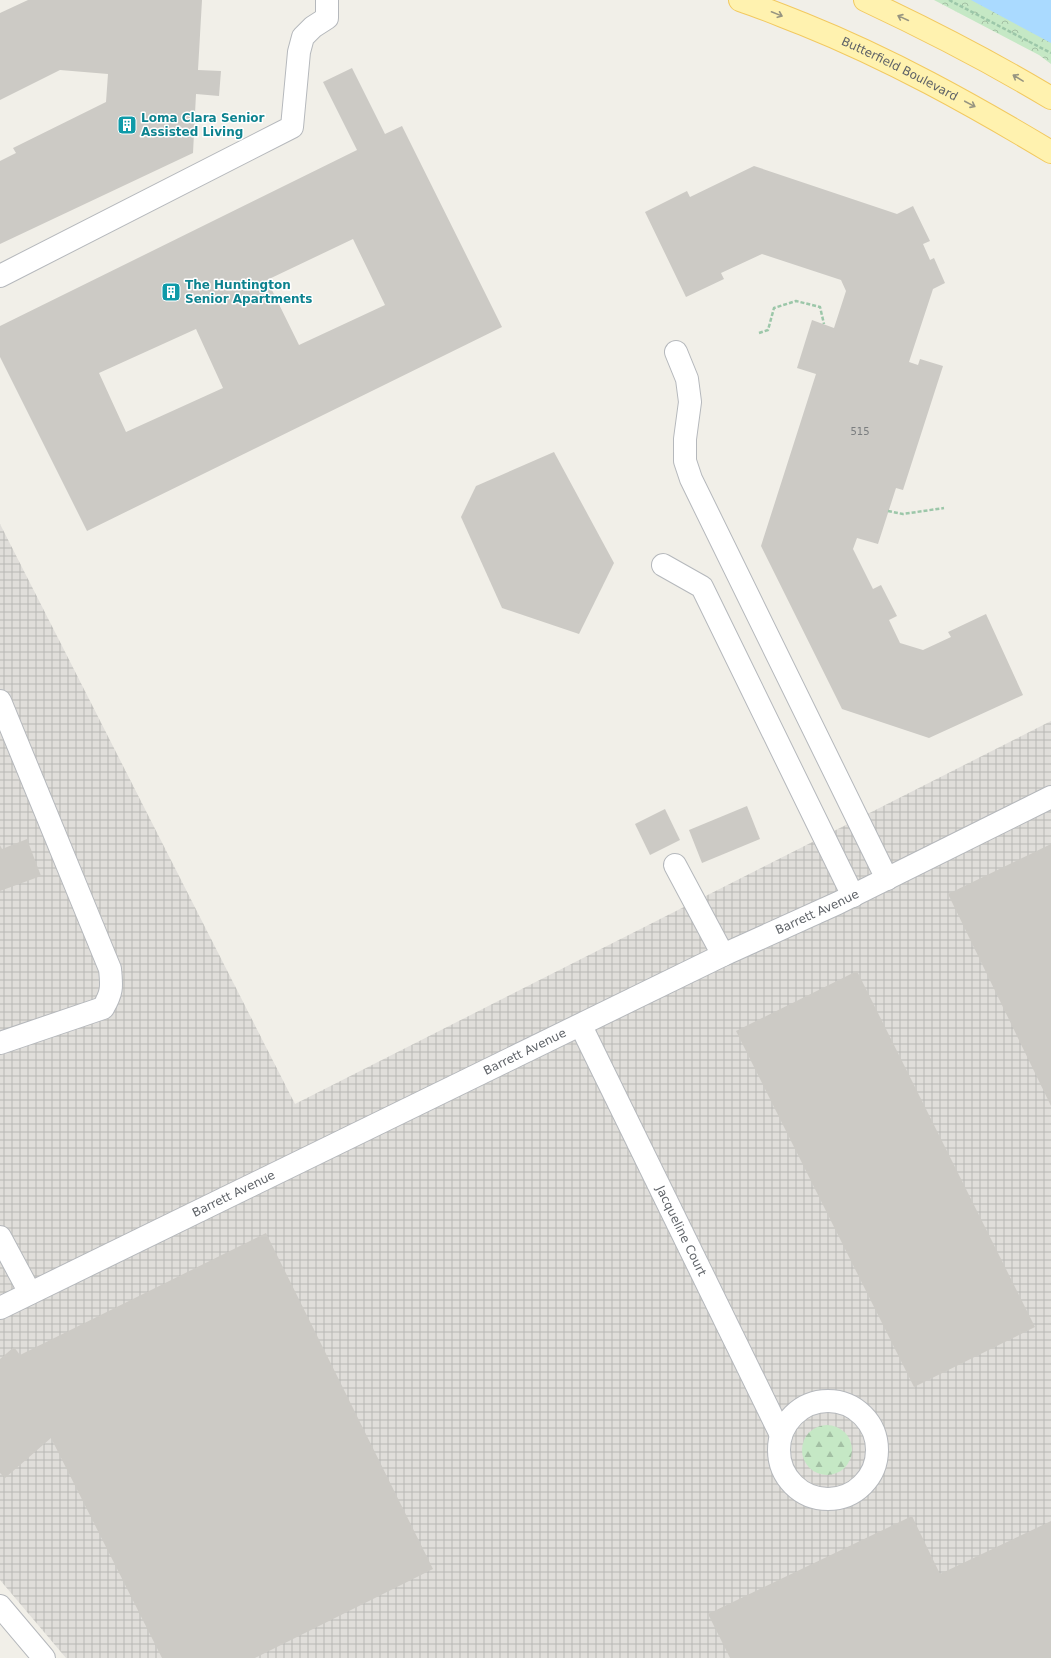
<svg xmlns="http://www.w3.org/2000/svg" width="1051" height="1658" viewBox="0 0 1051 1658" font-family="'DejaVu Sans',sans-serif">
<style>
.industrial{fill:url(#industrial-grid)}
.forest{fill:url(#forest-firs)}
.park{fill:url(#park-crowns)}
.water{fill:#aadaff}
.building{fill:#cccac5;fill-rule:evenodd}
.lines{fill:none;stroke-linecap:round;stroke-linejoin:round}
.minor-casing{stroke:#b5b8bc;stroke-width:24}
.major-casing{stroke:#f2c960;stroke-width:24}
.path{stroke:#9cc7a9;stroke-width:2.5;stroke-dasharray:4 2;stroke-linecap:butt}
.minor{stroke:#fff;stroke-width:22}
.major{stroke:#fff2af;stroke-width:22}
.oneway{stroke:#979581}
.labels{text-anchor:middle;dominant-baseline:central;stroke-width:3;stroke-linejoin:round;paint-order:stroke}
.number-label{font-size:10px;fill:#7a7d7f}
.street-label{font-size:12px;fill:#5f6368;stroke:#fff}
.culture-label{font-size:12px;font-weight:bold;fill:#0d838f;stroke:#fff;text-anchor:start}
</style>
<defs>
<pattern id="industrial-grid" width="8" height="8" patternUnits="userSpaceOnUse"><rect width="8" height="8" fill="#e0deda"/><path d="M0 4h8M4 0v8" fill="none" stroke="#b9b8b5"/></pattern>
<pattern id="forest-firs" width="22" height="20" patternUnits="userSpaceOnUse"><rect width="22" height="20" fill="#c5e8c5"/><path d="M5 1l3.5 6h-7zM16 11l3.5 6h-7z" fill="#a3c0a4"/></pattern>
<pattern id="park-crowns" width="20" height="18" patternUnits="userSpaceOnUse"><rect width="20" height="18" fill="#c5e8c5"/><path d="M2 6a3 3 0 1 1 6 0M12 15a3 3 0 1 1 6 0" fill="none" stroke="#a3c0a4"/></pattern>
</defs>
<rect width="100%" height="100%" fill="#f1efe8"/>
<!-- industrial -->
<path class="industrial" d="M0,524l295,580 756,-383v937h-985l-66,-78z"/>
<!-- forest -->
<circle class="forest" cx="827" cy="1450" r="25"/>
<!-- park -->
<path class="park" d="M934,0h117v64l-12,-9z"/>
<!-- water -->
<path class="water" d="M971,0h80v43z"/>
<!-- building -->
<g class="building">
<path d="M28,0h174l-4,70 23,1 -2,25 -23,-2 -3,59 -193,91v-83l16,-8 -3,-5 93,-46 2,-28 -48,-4 -60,30v-87z"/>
<path d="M352,68l33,66 17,-8 100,201 -415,204 -87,-174v-31l357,-176 -34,-68zM353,239l32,66 -86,40 -32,-65zM196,329l27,59 -97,44 -27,-59z"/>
<path d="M754,166l143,48 16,-8 17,35 -7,3 7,16 4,-2 11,25 -12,6 -24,73 9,3 2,-6 23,7 -40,124 -7,-2 -18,56 -21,-6 -4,11 20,40 8,-4 16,31 -8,4 11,23 23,7 28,-13 -3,-5 38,-18 37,81 -94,43 -87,-29 -81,-163 55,-172 -19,-6 15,-48 22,8 12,-37 -5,-11 -79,-26 -41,19 3,6 -38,18 -41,-85 42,-21 3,6z"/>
<path d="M554,452l60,111 -35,71 -77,-26 -41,-91 15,-31z"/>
<path d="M747,806l13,33 -58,24 -13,-33z"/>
<path d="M665,809l15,31 -30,15 -15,-31z"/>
<path d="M27,839l14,37 -41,15v-46l2,4z"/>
<path d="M1051,844v262l-103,-212z"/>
<path d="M857,971l178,356 -121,60 -178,-356z"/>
<path d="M266,1233l167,336 -178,89h-93l-111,-220 -46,40 -5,-5v-114l14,-12 6,8z"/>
<path d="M912,1516l28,58 111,-53v137h-321l-22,-44z"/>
</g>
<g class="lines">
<!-- minor casing -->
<g class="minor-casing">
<g id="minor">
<path d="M0,276l292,-149 7,-75 4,-15 10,-10 14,-9v-18"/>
<path d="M676,352l11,27 3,23 -5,37v22l6,18 196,400"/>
<path d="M663,565l39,22 151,309"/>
<path d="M0,701l110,268c2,18 2,24 -7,39l-103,35"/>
<path d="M675,865l48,90"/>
<path id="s1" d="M581,1026l200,409"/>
<path d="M0,1237l30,56"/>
<path id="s2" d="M0,1308l723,-353 115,-52 213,-106"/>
<circle cx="828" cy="1450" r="49"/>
<path d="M0,1606l44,52"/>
</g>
</g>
<!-- major casing -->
<g class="major-casing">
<g id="major">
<path id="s3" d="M740,0c21,7 42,16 63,24 87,35 168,80 248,128"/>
<path d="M865,0c64,30 126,62 186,98"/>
</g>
</g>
<!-- path -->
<g class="path">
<path d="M949,0l102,53"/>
<path d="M759,333l9,-3 6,-22 22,-7 24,6 4,17"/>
<path d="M888,511l15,3 41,-6"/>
</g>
<!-- minor -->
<use href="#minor" class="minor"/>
<!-- major -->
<use href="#major" class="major"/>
</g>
<!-- one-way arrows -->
<defs><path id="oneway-shaft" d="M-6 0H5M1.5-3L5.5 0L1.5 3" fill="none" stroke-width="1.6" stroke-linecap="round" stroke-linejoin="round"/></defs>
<g class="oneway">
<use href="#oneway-shaft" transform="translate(777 14) rotate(22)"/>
<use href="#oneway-shaft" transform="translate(903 18) rotate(-155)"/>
<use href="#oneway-shaft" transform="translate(1018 78) rotate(-149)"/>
<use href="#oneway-shaft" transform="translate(970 104) rotate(28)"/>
</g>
<!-- icons -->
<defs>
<g id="building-square" transform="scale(1)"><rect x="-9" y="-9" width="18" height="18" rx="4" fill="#0f9aa8" stroke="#fff"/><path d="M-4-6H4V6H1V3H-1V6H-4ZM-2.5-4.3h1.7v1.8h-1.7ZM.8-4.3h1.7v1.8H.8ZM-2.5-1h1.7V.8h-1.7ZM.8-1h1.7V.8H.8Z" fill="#fff"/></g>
</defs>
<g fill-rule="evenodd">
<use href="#building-square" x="127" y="125"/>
<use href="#building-square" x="171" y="292"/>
</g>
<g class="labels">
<!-- number labels -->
<g class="number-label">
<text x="860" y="431">515</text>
</g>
<!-- street labels -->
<g class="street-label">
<text stroke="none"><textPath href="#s3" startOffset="174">Butterfield Boulevard</textPath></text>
<text stroke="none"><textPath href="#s2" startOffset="908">Barrett Avenue</textPath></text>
<text stroke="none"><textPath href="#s2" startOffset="584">Barrett Avenue</textPath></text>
<text stroke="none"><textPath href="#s2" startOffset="260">Barrett Avenue</textPath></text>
<text stroke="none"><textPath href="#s1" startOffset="228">Jacqueline Court</textPath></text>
</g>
<!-- culture labels -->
<g class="culture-label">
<text x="141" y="118">Loma Clara Senior<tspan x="141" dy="14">Assisted Living</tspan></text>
<text x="185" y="285">The Huntington<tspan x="185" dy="14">Senior Apartments</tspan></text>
</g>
</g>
</svg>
